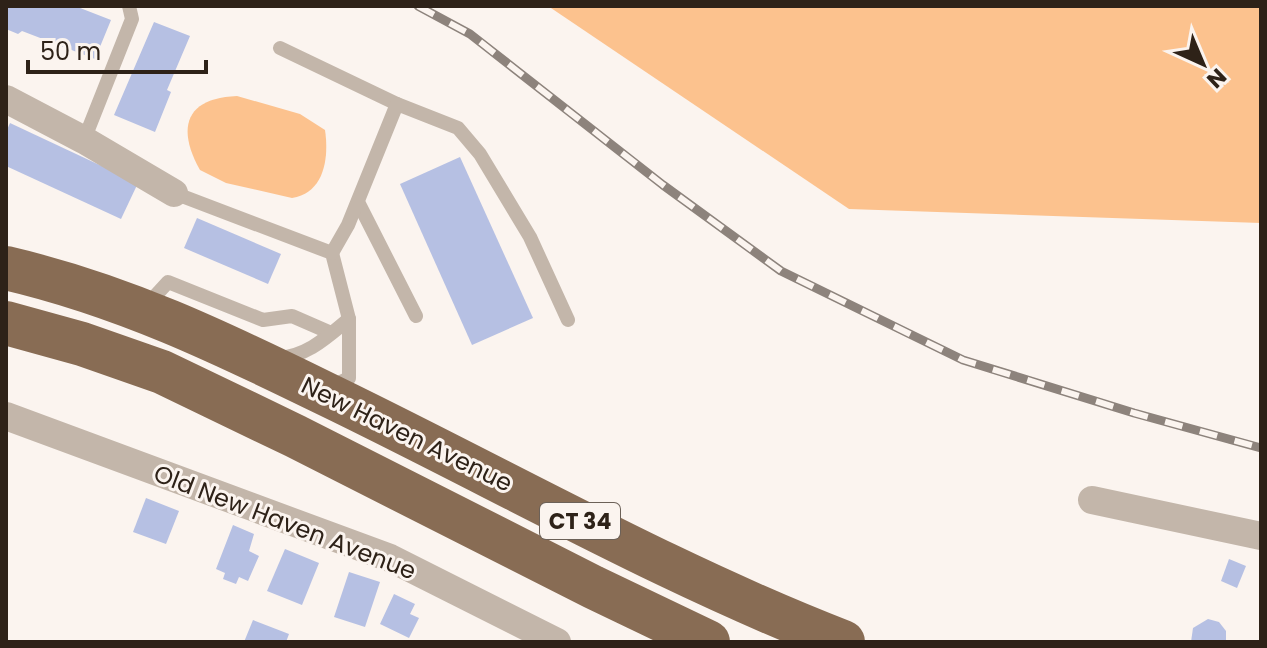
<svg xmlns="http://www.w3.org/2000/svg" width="1267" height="648" viewBox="0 0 1267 648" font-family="Poppins,sans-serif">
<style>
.water{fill:#fcc28e}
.building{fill:#b6c0e3}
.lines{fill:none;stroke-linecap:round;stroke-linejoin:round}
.lane{stroke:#c3b6aa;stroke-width:14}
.street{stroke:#c3b6aa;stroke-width:28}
.highway{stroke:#886c54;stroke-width:44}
.rail-casing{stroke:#8d837c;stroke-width:9}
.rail{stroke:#fbf4ef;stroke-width:6;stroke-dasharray:18;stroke-linecap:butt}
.labels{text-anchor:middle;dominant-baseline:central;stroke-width:6;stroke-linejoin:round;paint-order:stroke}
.shield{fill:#fbf4ef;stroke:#6c6158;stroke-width:2}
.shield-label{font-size:22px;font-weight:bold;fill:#2e2218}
.street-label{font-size:24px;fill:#2e2218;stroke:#fbf4ef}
</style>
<rect width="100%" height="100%" fill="#fbf4ef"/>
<!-- water -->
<g class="water">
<path d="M548,6h713v217l-412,-14z"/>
<path d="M237,96l63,18 25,16c4,27 0,63 -33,68l-66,-15 -26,-13c-24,-43 -14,-72 37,-74z"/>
</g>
<!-- building -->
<g class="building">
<path d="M6,6h69l36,14 -16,39 -73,-28 -4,3 -12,-5z"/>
<path d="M154,22l36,14 -23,54 4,2 -16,40 -41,-17z"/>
<path d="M10,123l128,60 -17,36 -115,-53v-34z"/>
<path d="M460,157l73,161 -61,27 -72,-161z"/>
<path d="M197,218l84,36 -13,30 -84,-36z"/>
<path d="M146,498l33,13 -13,33 -33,-12z"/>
<path d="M233,525l21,9 -5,17 10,5 -11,25 -9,-4 -3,7 -13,-5 2,-6 -9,-4z"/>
<path d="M285,549l34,14 -17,42 -35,-14z"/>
<path d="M1229,559l17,7 -9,22 -16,-7z"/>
<path d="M349,572l31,10 -15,45 -31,-10z"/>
<path d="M394,594l21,10 -5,10 9,4 -10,20 -29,-14z"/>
<path d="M1208,619l11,3 7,9v11h-35l2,-14z"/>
<path d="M253,620l36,14 -3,8h-42z"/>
</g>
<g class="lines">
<!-- lane -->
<g class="lane">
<path d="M280,48l117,56"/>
<path d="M84,140l48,-121 -3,-13"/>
<path d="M174,193l158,60 17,66"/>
<path d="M358,202l58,114"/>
<path d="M332,253l16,-28 49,-121 61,24 22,26 50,83 38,83"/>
<path d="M146,306l22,-24 95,38 29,-4 39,17"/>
<path d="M278,358c30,-2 49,-21 71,-39v59l-19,9"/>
</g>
<!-- street -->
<g class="street">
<path d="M6,99l78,41 90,53"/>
<path d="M6,416l384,142 167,84"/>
<path d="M1092,500l169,36"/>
</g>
<!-- highway -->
<g class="highway">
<path d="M6,268c116,27 214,74 320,126 172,83 339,179 517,248"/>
<path d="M6,323l76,21 80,28 133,64 298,151 115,55"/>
</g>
<!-- rail casing -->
<g class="rail-casing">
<path id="rail" d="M418,6l52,28 193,151 118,86 182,89 171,53 127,35"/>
</g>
<!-- rail -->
<use href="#rail" class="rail"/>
</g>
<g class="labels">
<!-- shield labels -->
<rect class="shield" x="540" y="503" width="80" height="36" rx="6"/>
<g class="shield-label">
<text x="580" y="521">CT 34</text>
</g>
<!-- street labels -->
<g class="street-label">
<text transform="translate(407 434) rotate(26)">New Haven Avenue</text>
<text transform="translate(285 522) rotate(21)">Old New Haven Avenue</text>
</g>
</g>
<!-- border -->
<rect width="1267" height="648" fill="none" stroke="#2e2218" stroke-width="16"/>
<!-- north arrow -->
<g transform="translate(1203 64) rotate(136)" stroke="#fbf4ef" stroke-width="6" paint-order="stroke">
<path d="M0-6L14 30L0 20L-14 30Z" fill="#2e2218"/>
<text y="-12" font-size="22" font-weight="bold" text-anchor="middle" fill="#2e2218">N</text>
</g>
<!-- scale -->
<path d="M28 60v12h178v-12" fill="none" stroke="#2e2218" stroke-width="4"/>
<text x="40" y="60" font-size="24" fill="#2e2218" stroke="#fbf4ef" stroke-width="6" paint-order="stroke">50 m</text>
</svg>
